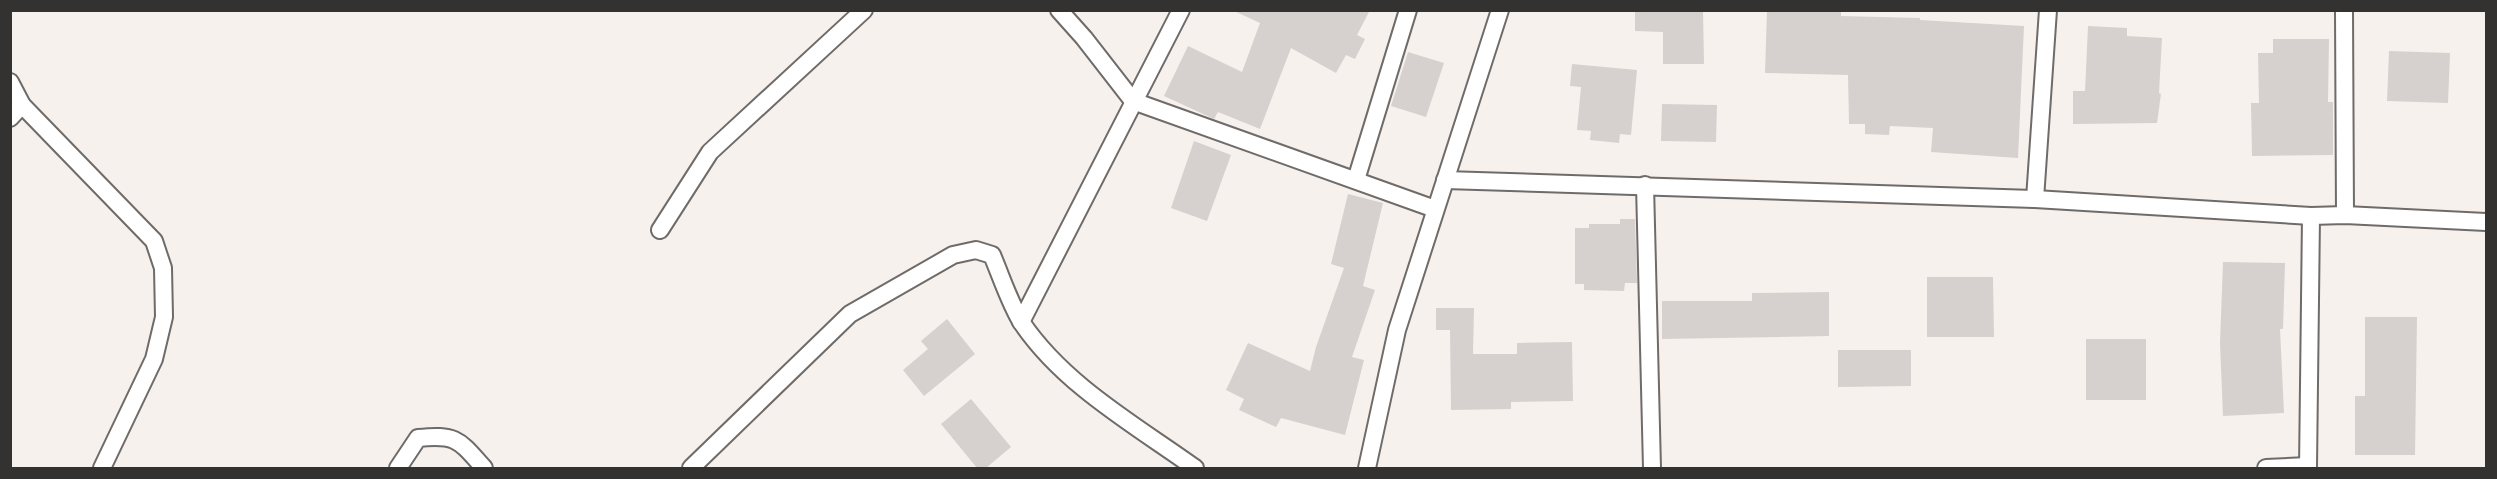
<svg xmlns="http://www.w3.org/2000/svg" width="2497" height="479" viewBox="0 0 2497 479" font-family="'Source Sans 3',sans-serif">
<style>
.building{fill:#d6d1ce}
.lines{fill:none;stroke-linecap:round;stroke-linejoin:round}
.street-casing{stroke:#6f6b68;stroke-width:20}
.street{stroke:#fff;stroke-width:16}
</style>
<rect width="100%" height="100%" fill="#f7f1ee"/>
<!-- building -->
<g class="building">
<path d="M1232,10h138l-13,25 8,4 -10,20 -9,-4 -10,18 -45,-25 -31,81 -42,-17 -4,7 -50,-23 24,-50 54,26 18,-49z"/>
<path d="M1635,10h68l1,54h-41v-32l-28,-1z"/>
<path d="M1767,10h74v6l79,2v2l104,6 -6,132 -87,-6 2,-24 -43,-2 -1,9 -24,-1v-10h-16l-1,-49 -83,-2z"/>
<path d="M2088,26l39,2v8l35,2 -3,55 2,1 -4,29 -84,1v-33h12z"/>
<path d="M2273,39h56l-1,63h5v53l-81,1 -1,-53h8l-1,-50h15z"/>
<path d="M2389,51l61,2 -2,50 -61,-2z"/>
<path d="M1408,52l36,11 -18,54 -35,-11z"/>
<path d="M1572,64l65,6 -6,65 -11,-1 -1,9 -29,-3 1,-9 -14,-1 4,-43 -11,-1z"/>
<path d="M1662,104l55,1 -1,37 -55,-1z"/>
<path d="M1194,141l37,14 -24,66 -36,-13z"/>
<path d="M1348,194l35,9 -20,83 12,4 -23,67 12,3 -19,75 -64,-17 -5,9 -37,-17 5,-11 -18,-9 22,-47 62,28 6,-24 28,-79 -13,-4z"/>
<path d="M1620,219h15l2,64h-12l-1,8 -40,-1v-6h-9v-56h14v-4h31z"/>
<path d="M2223,262l62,1 -2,66h-3l4,84 -61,3 -3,-73z"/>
<path d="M1927,277h66l1,60h-67z"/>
<path d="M1829,292v44l-167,3v-38h90v-8z"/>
<path d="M1436,308h38l-1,46h44v-11l55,-1 1,59 -62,1v7l-60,1 -1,-80h-14z"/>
<path d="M2365,317h52l-2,138h-60v-59h10z"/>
<path d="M947,319l28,35 -51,42 -21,-26 25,-21 -7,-8z"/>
<rect x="2086" y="339" width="60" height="61"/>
<path d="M1838,350h73v36l-73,1z"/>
<path d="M971,399l40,48 -25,21h-9l-36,-44z"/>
</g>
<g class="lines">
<!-- street casing -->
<g class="street-casing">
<g id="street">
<path d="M1059,10l25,28 49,63 302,108"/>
<path d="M2344,10l1,205"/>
<path d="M10,82l12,23 132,136 9,27 1,49 -10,42 -52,109"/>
<path d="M10,118l12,-13"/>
<path d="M1356,180l52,-170"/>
<path d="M1445,180l590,19 276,17 34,-1 141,7"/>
<path d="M1645,185l7,283"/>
<path d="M2035,199l13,-189"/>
<path d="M660,230l50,-78 154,-142"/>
<path d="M1021,322l160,-312"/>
<path d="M398,468l20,-30c39,-4 41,2 66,30"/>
<path d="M691,468l159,-154 103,-59 23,-5 16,5c9,21 18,49 30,68 42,62 113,102 173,145"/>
<path d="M1367,468l30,-138 103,-320"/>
<path d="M2266,468l42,-2"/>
<path d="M2308,468l3,-252"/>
</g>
</g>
<!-- street -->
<use href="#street" class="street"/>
</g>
<!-- border -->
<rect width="2497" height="479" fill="none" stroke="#343231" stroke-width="24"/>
</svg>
